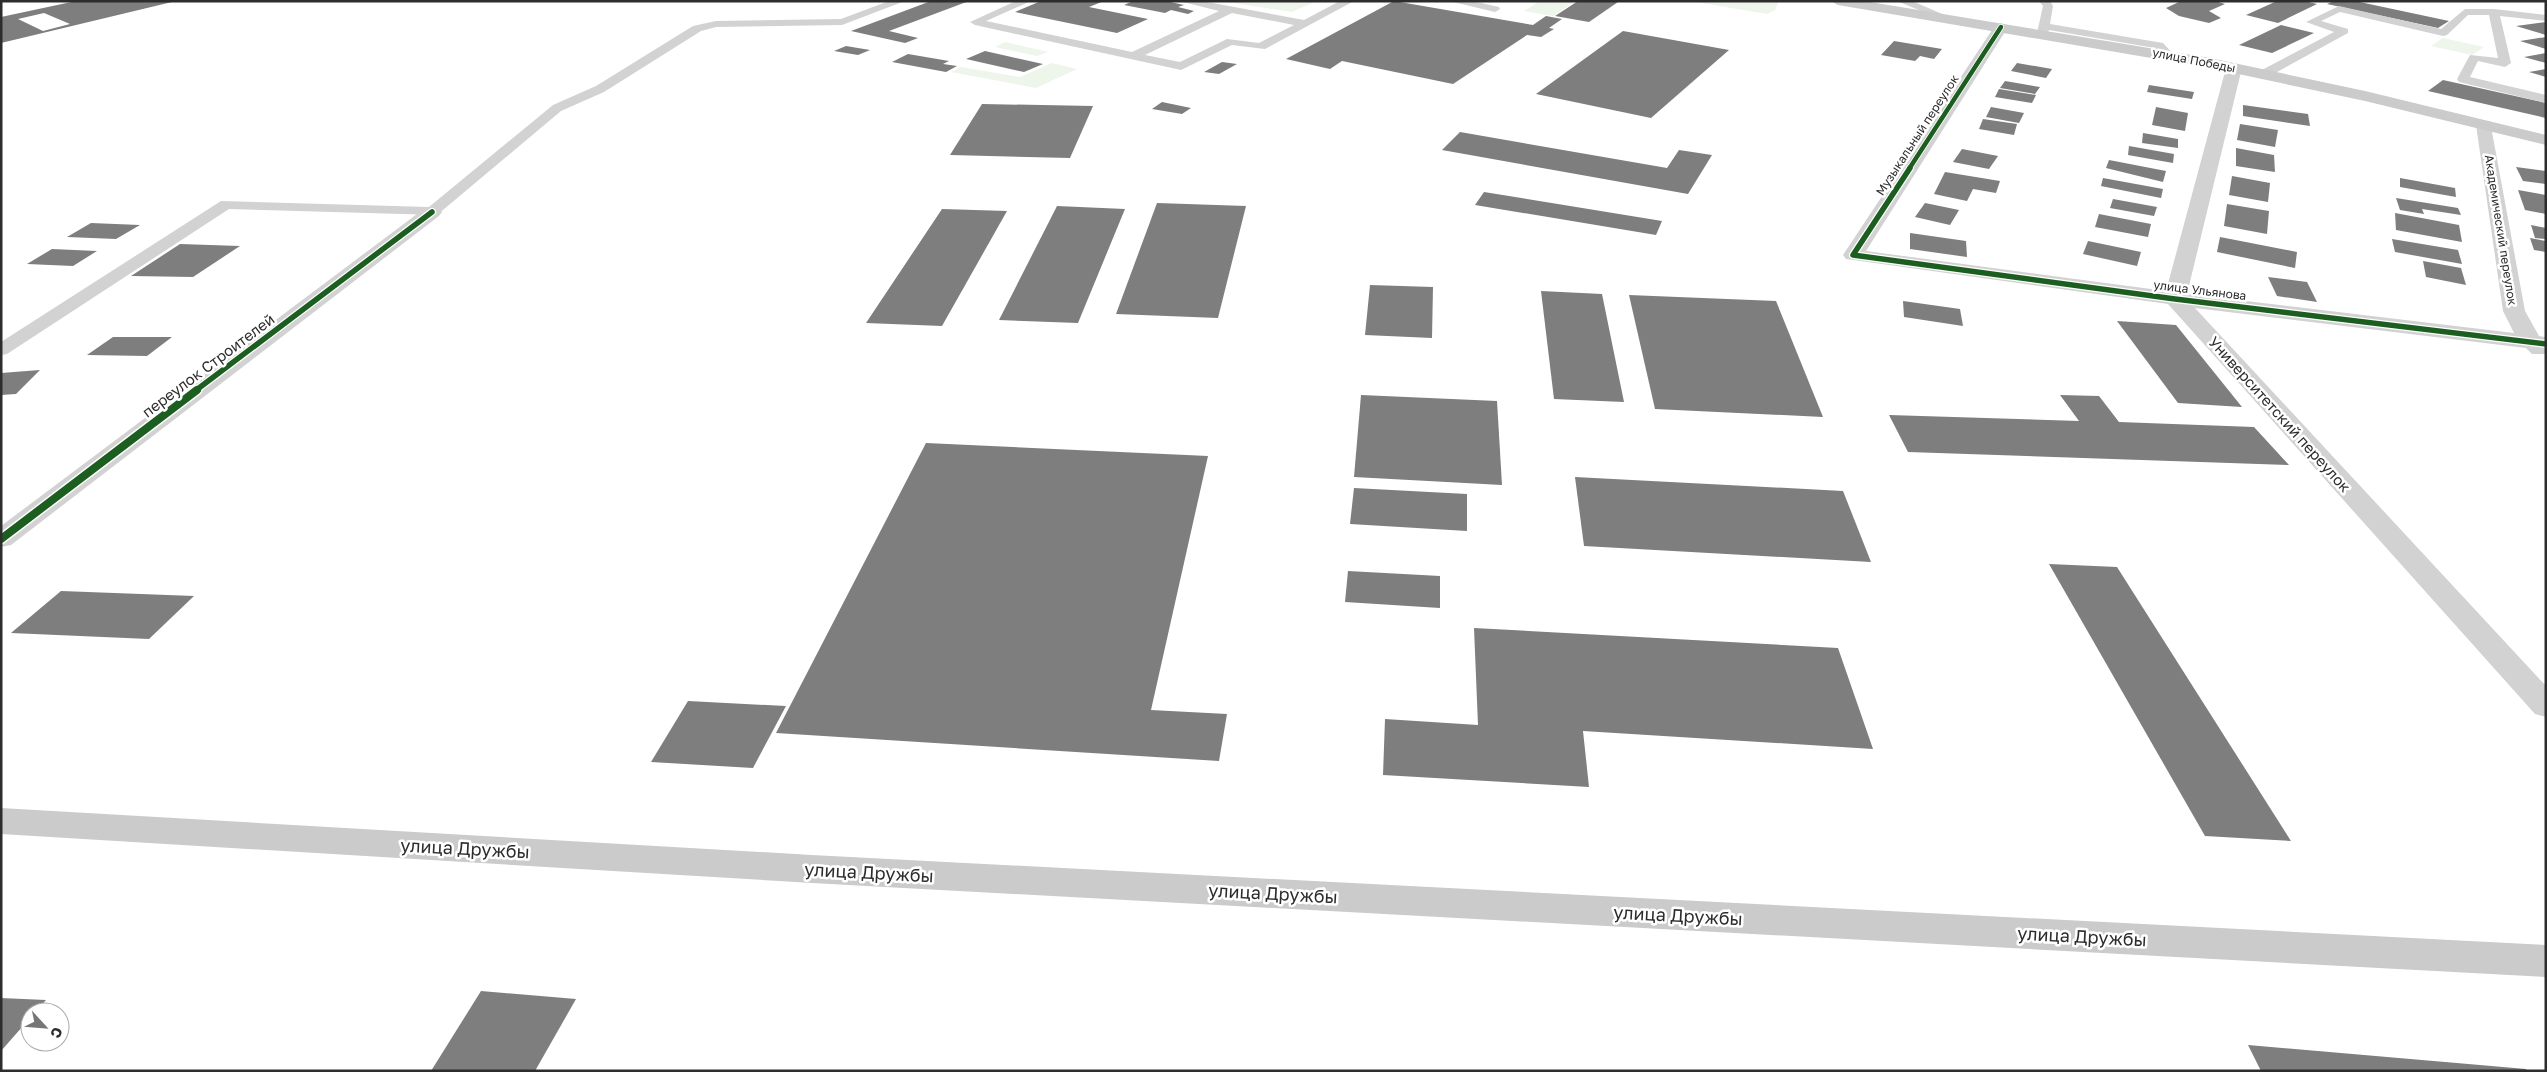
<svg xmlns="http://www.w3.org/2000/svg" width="2547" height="1072" viewBox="0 0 2547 1072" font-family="'Golos Text',sans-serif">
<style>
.green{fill:#eef5ea}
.building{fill:#7e7e7e;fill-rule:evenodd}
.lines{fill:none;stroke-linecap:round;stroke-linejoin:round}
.service{fill:#d2d2d2;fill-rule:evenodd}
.minor{fill:#d2d2d2;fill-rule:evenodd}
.secondary{fill:#cbcbcb;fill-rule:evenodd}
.cycleway-far2-casing{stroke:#fff;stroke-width:6}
.cycleway-far1-casing{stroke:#fff;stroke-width:8}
.cycleway-casing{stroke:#fff;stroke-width:11}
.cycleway-far2{stroke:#1b5e20;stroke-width:4.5}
.cycleway-far1{stroke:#1b5e20;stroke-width:5.5}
.cycleway{stroke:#1b5e20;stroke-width:8}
.labels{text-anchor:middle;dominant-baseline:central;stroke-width:5;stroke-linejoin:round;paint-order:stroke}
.far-street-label{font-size:12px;fill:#2d2d2d;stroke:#fff}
.street-label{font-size:15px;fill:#2d2d2d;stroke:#fff}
.near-street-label{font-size:18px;fill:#2d2d2d;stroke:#fff}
</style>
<rect width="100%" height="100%" fill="#fff"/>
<!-- green -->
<g class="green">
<path d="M1221,1h96l-25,11z"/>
<path d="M1540,1h35l-22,15 -29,-5z"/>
<path d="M1690,1h87l1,2 -3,7 -8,4z"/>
<path d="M2443,38l41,9 -12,8 -41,-9z"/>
<path d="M1005,42l43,10 -11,4 -42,-9z"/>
<path d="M1052,63l25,6 -41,19 -85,-16 10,-5 59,10z"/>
</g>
<!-- building -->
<g class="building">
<path d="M76,1h96v1l-171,41v-26zM44,13l26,11 -27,7 -25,-12z"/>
<path d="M931,1h38l-80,30 29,7 -13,5 -54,-12z"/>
<path d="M1041,1h63l-15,6 59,12 -31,14 -102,-21z"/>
<path d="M1133,1h33l18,4 -6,2 16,4 -6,3 -17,-4 -6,3 -41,-8z"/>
<path d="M1394,1l139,24 13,-9 16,3 -13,9 5,1 -13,8 -14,-2 -74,49 -111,-23 -12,8 -44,-10z"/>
<path d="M1578,1h37l3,1 -29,20 -34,-6z"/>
<path d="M2181,1h34l10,3 -16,7 12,7 -12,5 -30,-7 -13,-8z"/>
<path d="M2277,1h27l13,3 -39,19 -32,-8z"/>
<path d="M2334,1h21l94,20 -11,7 -111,-24z"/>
<path d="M2546,22v13l-30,-9z"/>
<path d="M2281,25l33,8 -42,20 -33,-8z"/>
<path d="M1623,31l106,19 -78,68 -115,-24z"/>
<path d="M2546,37v12l-26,-8z"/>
<path d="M1894,41l48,8 -8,10 -14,-3 -5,5 -34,-6z"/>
<path d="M846,46l24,4 -12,5 -24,-4z"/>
<path d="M985,51l58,13 -19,8 -58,-13z"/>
<path d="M2546,53v10l-22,-6z"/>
<path d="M908,54l41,7 -6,3 14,2 -11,6 -54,-10z"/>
<path d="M1222,62l15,2 -18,10 -15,-2z"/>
<path d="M2017,63l35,6 -6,9 -35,-7z"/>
<path d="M2546,69v8l-17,-5z"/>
<path d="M2443,80l103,23v15l-118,-27z"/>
<path d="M2005,81l35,6 -5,7 -35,-6z"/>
<path d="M2149,85l45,7 -2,7 -45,-7z"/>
<path d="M1999,89l37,6 -4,8 -37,-6z"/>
<path d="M1162,102l29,6 -9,6 -30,-5z"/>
<path d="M982,104l111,2 -23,52 -120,-3z"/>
<path d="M2243,105l65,9 2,12 -67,-10z"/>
<path d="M1991,107l33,6 -5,10 -33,-6z"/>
<path d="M2156,107l32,6 -3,18 -33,-6z"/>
<path d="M1983,119l34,5 -3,11 -35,-6z"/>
<path d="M2240,124l38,6 -3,17 -38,-7z"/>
<path d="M1460,132l207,36 12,-18 33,5 -24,39 -246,-44z"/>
<path d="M2143,133l35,6v9l-36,-5z"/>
<path d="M2129,146l45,8 -1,9 -45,-8z"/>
<path d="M2236,148l38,7 1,17 -39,-6z"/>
<path d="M1962,149l36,7 -9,13 -36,-7z"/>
<path d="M2109,160l57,11 -3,11 -57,-14z"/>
<path d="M2516,167l30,4v13l-23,-3z"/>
<path d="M1945,172l55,9 -4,12 -23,-4 -6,12 -33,-7z"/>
<path d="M2232,176l38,7 -2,19 -39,-7z"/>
<path d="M2103,178l60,11 -2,9 -60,-12z"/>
<path d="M2400,178l55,10 1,9 -56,-10z"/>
<path d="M2518,190l28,5v19l-21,-4z"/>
<path d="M1484,192l178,29 -6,14 -181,-30z"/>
<path d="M2396,198l62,10 3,7 -39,-6 2,5 -24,-4z"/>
<path d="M2113,199l44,8 -3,9 -44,-8z"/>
<path d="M1157,203l89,3 -28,112 -102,-4z"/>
<path d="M1925,203l34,7 -9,15 -35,-8z"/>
<path d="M2227,204l42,7 -2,23 -43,-8z"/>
<path d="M1057,206l68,3 -47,114 -79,-3z"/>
<path d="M942,209l65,2 -65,115 -76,-3z"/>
<path d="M2395,213l64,12 3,17 -66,-12z"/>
<path d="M2099,214l52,10 -3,13 -53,-10z"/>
<path d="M91,223l49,2 -24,14 -49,-2z"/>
<path d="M2531,225l15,3v11l-11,-1z"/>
<path d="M1910,233l56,8 1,16 -57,-8z"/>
<path d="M2220,237l77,15 -2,16 -78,-16z"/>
<path d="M2530,238l16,3v11l-12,-2z"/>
<path d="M2392,239l66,11 4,14 -67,-12z"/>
<path d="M2088,241l53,11 -4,14 -54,-12z"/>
<path d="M180,244l60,2 -47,31 -62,-1z"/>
<path d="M52,249l45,2 -24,15 -46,-2z"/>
<path d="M2423,261l38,7 5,17 -40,-8z"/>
<path d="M2268,277l39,5 10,20 -40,-6z"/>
<path d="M1370,285l63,2 -1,51 -67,-3z"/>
<path d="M1541,291l61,3 22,108 -70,-3z"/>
<path d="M1629,295l147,6 47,116 -168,-8z"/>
<path d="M1903,301l57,8 3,17 -59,-9z"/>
<path d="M2117,321l59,4 66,82 -64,-4z"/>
<path d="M113,337h59l-25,19 -60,-1z"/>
<path d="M40,370l-24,24 -15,1v-22z"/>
<path d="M1361,395l136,6 5,84 -148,-8z"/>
<path d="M2060,395l39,1 20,26 135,5 35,38 -381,-13 -19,-37 190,6z"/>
<path d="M926,443l282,13 -57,254 76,4 -8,47 -443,-28z"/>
<path d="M1575,477l268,14 28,71 -287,-16z"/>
<path d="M1354,488l113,6v37l-117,-7z"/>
<path d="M2049,564l68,3 174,274 -86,-5z"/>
<path d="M1348,571l92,5v32l-95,-6z"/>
<path d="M61,591l133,5 -45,43 -138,-6z"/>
<path d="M1474,628l364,20 35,101 -290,-18 6,56 -206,-12 2,-56 93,6z"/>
<path d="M688,701l98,5 -33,62 -102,-6z"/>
<path d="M481,991l95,8 -41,72h-104z"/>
<path d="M1,998l45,2 -11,12h-5v6l-29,33z"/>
<path d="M2248,1045l278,24 1,2h-266z"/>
</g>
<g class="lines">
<!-- service -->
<g class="service">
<path d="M889,1h16l-63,24 -126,2 -15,4 -97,61 -43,19 -124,104 -208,-6 -222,145 -6,1v-13l220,-141 208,6 124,-102 43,-19 97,-60 23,-5 125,-2z"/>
<path d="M1016,1h15l-45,20 146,31 87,-41 -40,-10h23l102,19 36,-19h14l-89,48 -33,-4 -51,25 -206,-45 -5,-3zM1232,13l62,12 -35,18 -32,-4 -47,23 -35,-7z"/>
<path d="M1449,1h23l27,6 1,2 -5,3z"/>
<path d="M1897,1h15l42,18 -5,3 -4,-1z"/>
<path d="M2039,1h11l3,5 -3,18 113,19 11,12 -6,3 -4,-1 -9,-9 -106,-18 -2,5h-8l-2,-2 6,-27z"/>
<path d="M2339,6l102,23 24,-20h29l52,6v6l-46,-5 11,47 -6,4 -27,-6 -8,16 76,18v8l-87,-21 -2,-3 13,-24 28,3 -9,-43h-21l-21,20 -4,1 -103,-24 -19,9 27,8v4l-80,44h-8v-6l74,-39 -28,-10z"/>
</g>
<!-- minor -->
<g class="minor">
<path d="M2001,23l7,4 -142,224 300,40 60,-223 8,-5 8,5 -55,226 327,39 -11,-22 -27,-186 2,-4h12l35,190 14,25 7,1v17h-14l-6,-6 -331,-40 351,378v31l-11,-3 -367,-410 -322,-45 -3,-4 151,-228z"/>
<path d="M432,206l7,2 3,4 -3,4 -428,329 -10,2v-21l424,-318z"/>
</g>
<!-- secondary -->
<g class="secondary">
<path d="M1831,1h33l346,57 155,33 181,44v10l-181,-44 -155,-33 -372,-63z"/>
<path d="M1,808l811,47 1734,90v32l-1734,-94 -811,-49z"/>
</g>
<!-- cycleway-far2 casing -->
<g class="cycleway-far2-casing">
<path id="cycleway-far2" d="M1909,169l92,-142"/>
</g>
<!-- cycleway-far1 casing -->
<g class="cycleway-far1-casing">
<g id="cycleway-far1">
<path d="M1910,168l-57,87 322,44 371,45"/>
<path d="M195,391l237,-179"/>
</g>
</g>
<!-- cycleway casing -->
<g class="cycleway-casing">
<path id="cycleway" d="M1,539l196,-149"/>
</g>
<!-- cycleway-far2 -->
<use href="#cycleway-far2" class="cycleway-far2"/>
<!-- cycleway-far1 -->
<use href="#cycleway-far1" class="cycleway-far1"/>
<!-- cycleway -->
<use href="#cycleway" class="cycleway"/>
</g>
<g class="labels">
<!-- far-street labels -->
<g class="far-street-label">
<text transform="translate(2194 60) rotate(11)">улица Победы</text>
<text transform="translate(1917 135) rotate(-57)">Музыкальный переулок</text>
<text transform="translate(2501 230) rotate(81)">Академический переулок</text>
<text transform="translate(2200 290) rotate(7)">улица Ульянова</text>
</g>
<!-- street labels -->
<g class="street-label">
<text transform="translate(208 365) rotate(-37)">переулок Строителей</text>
<text transform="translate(2280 414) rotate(48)">Университетский переулок</text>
</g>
<!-- near-street labels -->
<g class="near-street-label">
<text transform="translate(465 848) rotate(3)">улица Дружбы</text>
<text transform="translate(869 872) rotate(3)">улица Дружбы</text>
<text transform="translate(1273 893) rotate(3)">улица Дружбы</text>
<text transform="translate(1678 915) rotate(3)">улица Дружбы</text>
<text transform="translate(2082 936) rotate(3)">улица Дружбы</text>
</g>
</g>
<!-- border -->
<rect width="2547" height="1072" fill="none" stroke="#2d2d2d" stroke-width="5"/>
<!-- north arrow -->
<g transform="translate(45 1027) rotate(116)"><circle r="24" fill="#ffffff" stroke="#ababab"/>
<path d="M0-4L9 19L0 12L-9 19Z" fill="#767676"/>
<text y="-8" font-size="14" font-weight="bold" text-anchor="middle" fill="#2d2d2d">С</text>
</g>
</svg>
